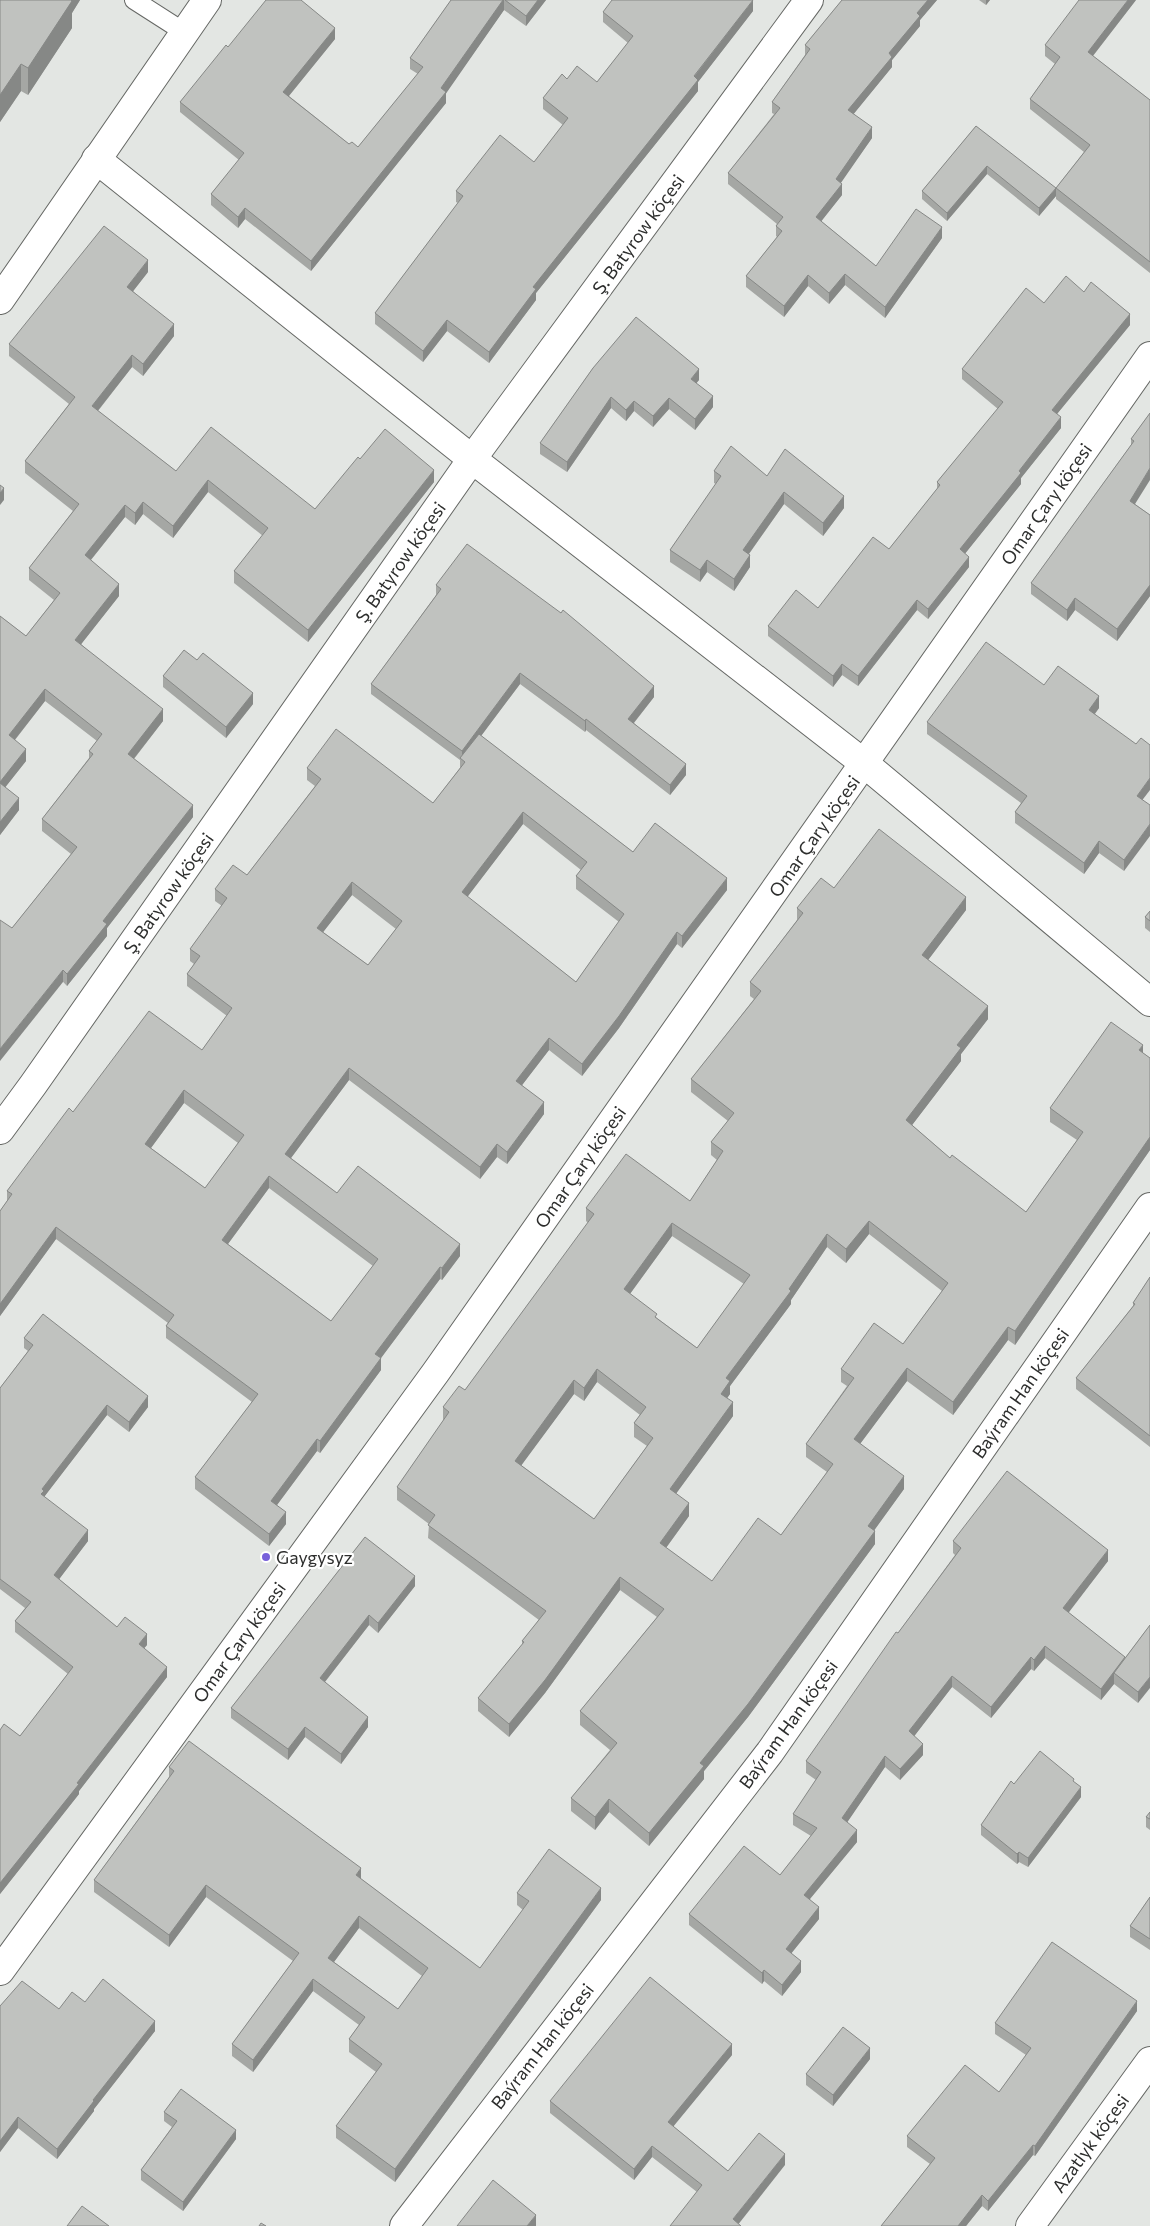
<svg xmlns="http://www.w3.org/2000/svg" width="1150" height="2226" viewBox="0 0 1150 2226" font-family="Commissioner,sans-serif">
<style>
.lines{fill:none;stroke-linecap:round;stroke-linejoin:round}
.lane-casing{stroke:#666865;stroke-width:20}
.street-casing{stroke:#666865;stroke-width:30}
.lane{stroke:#fff;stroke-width:18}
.street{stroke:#fff;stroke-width:28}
.wall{fill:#a5a7a4;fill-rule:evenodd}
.shaded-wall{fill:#868886}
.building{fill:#c0c2bf;stroke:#868886;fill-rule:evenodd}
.poi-dot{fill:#7760da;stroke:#fff;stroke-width:2}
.labels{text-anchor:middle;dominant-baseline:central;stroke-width:4.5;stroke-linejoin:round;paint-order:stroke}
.street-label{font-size:18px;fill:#2d2e2d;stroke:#fff}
.poi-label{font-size:18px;fill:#2d2e2d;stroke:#fff;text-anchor:start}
</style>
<rect width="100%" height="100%" fill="#e3e6e3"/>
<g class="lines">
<!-- lane casing -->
<g class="lane-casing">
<path id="lane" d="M134,0l50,32"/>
</g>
<!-- street casing -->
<g class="street-casing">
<g id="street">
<path d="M96,159l376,300 393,305 285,238"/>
<path d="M0,300l207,-300"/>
<path d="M0,1130l33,-45 439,-626 337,-459"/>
<path d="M0,1971l436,-599 714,-1016"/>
<path d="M404,2226l366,-474 380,-545"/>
<path d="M1030,2226l120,-165"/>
</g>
</g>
<!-- lane -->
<use href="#lane" class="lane"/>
<!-- street -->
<use href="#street" class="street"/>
</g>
<!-- wall -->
<g class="wall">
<path d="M0,0h80l-8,13v15l-44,67 -7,-4 -21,31z"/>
<path d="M451,0h95l-20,26 -22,-16 -58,82v11l-135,168 -66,-52 -7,9 -27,-23v-11l28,-34 -59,-48v-10l48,-55 107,-8 -46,57 60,48 9,3 60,-73 -8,-5v-11z"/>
<path d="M842,0h95l-17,20v6l-28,34v7l-39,47 19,24 -32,45 2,12 -21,26 55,45 66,-28 -57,80 -40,-33 -16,19 -21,-18 -24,31 -38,-30v-11l31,-39 -1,-1v-10l1,-2 -49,-40v-11l46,-59 -2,-1v-11l33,-47v-10z"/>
<path d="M979,0h11l-4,5z"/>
<path d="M1136,0l-43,56 57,44v173l-94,-74v-11l28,-36 -54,-43v-10l25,-35 -10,-8v-11z"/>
<path d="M753,11l-55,71v9l-162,202v7l-47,63 -42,-32 -24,31 -48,-38v-11l83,-110 -2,-1v-11l78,-29 29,-37 -20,-16v-11l24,-19 30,3 31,-39 -25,-21v-10z"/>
<path d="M976,126l80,70 -17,20 -52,-42 -40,47 -25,-22v-8z"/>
<path d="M148,272l-15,19 41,45 -31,40 -11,-9 -34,44 78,60 139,38 45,-50 74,23 -126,160 -74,-59v-12l29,-35 -55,-44 -35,46 -30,-24 -8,11 -10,-8 -34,43 28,36 -38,48 82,77 -29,38 59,58 -86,111v8l-40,50 -55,-58 59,-74 -29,-23v-12l47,-61v-7l8,-10 -52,-40 -30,39 11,21 -21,26 14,23 -19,25v-219l26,20 28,-36 -25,-20v-12l44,-57 -48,-38v-12l44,-57 -60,-48v-12z"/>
<path d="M1084,292l46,33 -73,89 4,14 -40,50v6l-56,69 4,14 -41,52 -11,-9 -59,76 -16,-11 -9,12 -65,-51v-10l50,-18 71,-59 48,-60v-7l61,-73 -36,-30v-10l82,-66z"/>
<path d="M593,368l106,12 -3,3 17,24 -18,23 -26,-21 -16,18 -19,-16 -8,10 -15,-13 -44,64 -27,-18v-11z"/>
<path d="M1150,413l-15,91 15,11v81l-33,45 -42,-31 -8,11 -36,-27v-11l100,-138v-6z"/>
<path d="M714,471l53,5 77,32 -21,28 -39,-32 -35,50 1,13 -16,24 -27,-19 -7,10 -30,-20v-12l46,-66 -2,-1z"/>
<path d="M436,585l218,112 -20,26 52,52 -16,20 -84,-65 -1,2 -65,-48 -39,52 152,116 94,38 -45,58 -5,-4 -58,84 -37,48 -33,-26 -27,35 22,29 -37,50 -10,-7 -17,22 -131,-99 -58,78 46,35 123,63 -18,24 -2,-1 -59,79v12l-61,83 -3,-2 -40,54 9,19 -17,22 -74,-57v-12l57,-75 -86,-64v-12l2,-3 -112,-84 -56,77v-105l7,-10v-10l66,-79 129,-62 25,-34 -40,-30v-12l7,-10 -4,-3v-12l32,-43 -7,-5v-12l32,-14 68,-89 -8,-6v-12l126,35 27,-35v-8l-89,-66v-10l65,-89zM523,824l58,46 -5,6v13l43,33 -43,60 -109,-85zM352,895l44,34 -28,36 -45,-33zM184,1103l54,40 -33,45 -54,-40zM269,1188l104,78 -42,55 -103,-77z"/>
<path d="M197,660l56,44 -27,34 -63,-51v-11z"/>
<path d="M1044,685l55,23 -4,6 48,86 -19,71 -25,-18 -15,21 -69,-51v-11l6,-9 -94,-69v-12z"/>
<path d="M834,888l132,22 -38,50 60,59 -27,35v7l-49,64 38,33 76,54 51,-72 -27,-18v-14l93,-55 7,5v92l-135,195 -7,-5 -55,75 -46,-34 -47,63 44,45 -30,41 1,14 -127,173 -44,54v8l-55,67 -40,-34 -14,18 -24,-19v-13l39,-48 -30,-25v-14l77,-94 -37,-27 -75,103 -36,44 -31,-26v-13l44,-53v-4l17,-21 -111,-82 1,-14 -32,-24v-13l46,-66v-14l22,-17 123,-167 -2,-2v-13l104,-7 27,-41 -6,-5v-13l17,-21 -37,-29v-13l63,-80 -4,-3v-14l47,-62v-12zM869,1234l73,57 -39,53 -62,25v13l6,4 -41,58v13l21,15 -46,63 -69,46 -46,-33 23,-32 -13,-23 57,-77 -6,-18 3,-4v-8l61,-82v-4l36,-53 19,16zM672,1236l72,48 -47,64 -40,-30 -27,-24zM597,1382l43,33 -6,8v14l13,9 -53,73 -73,-54 53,-71 10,7z"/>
<path d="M1150,911v21l-5,-4v-11z"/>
<path d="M1150,1277v170l-74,-58v-11l57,-72v-3z"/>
<path d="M24,1338l124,69 -19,25 -22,-17 -63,82 44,44 -29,38 58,48 30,18 -3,3 23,29 -88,114v3l-79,100v-164l20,6 48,-62 -53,-42v-11l10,-13 -25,-19v-201l28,-37 -4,-3z"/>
<path d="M365,1537l50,49 -37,47 -9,-8 -44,57 43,45 -27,37 -36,-27 -17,23 -57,-42v-10z"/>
<path d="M953,1541l155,20 -40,51 57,46 25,-33 -12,78 -24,-19 -13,16 -56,-42 -11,13 -3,-2 -40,49 -39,-31 -38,49 9,19 -23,25 -15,-13 -38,55 10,20 -47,57 9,20 -28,34 10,19 -19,24 -18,-15 -2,3 -73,-59v-11l91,-39 31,-39 -18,-11v-11l23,-34 -10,-7v-12l92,-128 57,-78 -2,-2z"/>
<path d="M169,1767l192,112 119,89 43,-58 -6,-5v-12l84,7 -206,282 -59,-44v-12l40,-54 -27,-20v-13l10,-14 -46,-34 -60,81 -21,-16v-12l61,-83 -87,-64 -37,50 -75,-55v-12l75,-103zM359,1928l63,48 -24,33 -64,-47z"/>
<path d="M1074,1782l7,15 -53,70 -9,-5 -2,2 -36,-29v-10l33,-41z"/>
<path d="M1150,1812v18l-4,-3v-10z"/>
<path d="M1150,1897v53l-20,-13v-11z"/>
<path d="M85,2002l70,29 -61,78v2l-37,48 -39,-31 -18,24v-146l59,3z"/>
<path d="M1137,2011l-102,145 -2,-1 -45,56 -6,-5 -16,20h-85l49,-62 -23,-17v-11l92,-44 27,-37 -31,-21v-11z"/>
<path d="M732,2055l-59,71 55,45 57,-6 -88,27 -45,-35 -18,23 -84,-67v-12z"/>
<path d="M870,2059l-37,47 -27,-21v-11z"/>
<path d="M164,2112l72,27 -53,72 -42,-31v-10l31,-43 -8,-6z"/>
</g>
<!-- shaded-wall -->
<g class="shaded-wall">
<path d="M65,0h15l-8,13v15l-44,67v-27z"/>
<path d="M503,0h1v10l-59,85 1,-3v11l-135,168v-10l130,-173z"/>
<path d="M538,0h8l-20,26v-10z"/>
<path d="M753,0v11l-55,71v9l-162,202v7l-47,63v-11l44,-65z"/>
<path d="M928,0h9l-17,20v6l-28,34v7l-44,54v-11l69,-97z"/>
<path d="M986,0h4l-4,5z"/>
<path d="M1128,0h8l-48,62v-10z"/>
<path d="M335,28v11l-52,64v-11z"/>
<path d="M21,64v27l-21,31v-27z"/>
<path d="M872,127v11l-36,52v-11z"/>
<path d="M987,166v8l-40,47v-8z"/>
<path d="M842,184v11l-26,33v-11z"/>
<path d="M1056,188v8l-17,20v-8z"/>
<path d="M245,208v11l-7,9v-11z"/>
<path d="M942,227v11l-57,80v-11z"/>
<path d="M148,260v12l-21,27v-12z"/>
<path d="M845,274v11l-16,19v-11z"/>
<path d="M808,275v11l-24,31v-11z"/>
<path d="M1130,314v11l-78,95v-10z"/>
<path d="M447,320v11l-24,31v-11z"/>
<path d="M174,324v12l-31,40v-12z"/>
<path d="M132,355v12l-40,51v-12z"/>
<path d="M699,369v11l-8,10v-11z"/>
<path d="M713,396v11l-18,23v-11z"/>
<path d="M611,397v11l-44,64v-10z"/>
<path d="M669,398v11l-16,18v-11z"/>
<path d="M634,401v10l-8,10v-11z"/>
<path d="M1061,417v11l-40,50v6l-61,76v-11l59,-78z"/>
<path d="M1150,468v12l-20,32v-11z"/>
<path d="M434,470v12l-126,160v-12z"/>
<path d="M208,480v12l-35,46v-12z"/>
<path d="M4,488v12l-4,5v-12z"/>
<path d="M784,492v12l-41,58v-12z"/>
<path d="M844,496v12l-21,28v-13z"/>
<path d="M143,502v12l-8,11v-12z"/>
<path d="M125,505v12l-40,50v-12z"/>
<path d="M750,555v12l-16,24v-12z"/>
<path d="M969,557v10l-41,52v-10z"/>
<path d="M707,560v12l-7,10v-12z"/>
<path d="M119,584v12l-44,56v-12z"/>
<path d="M1150,585v11l-33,45v-12z"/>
<path d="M1075,598v12l-8,11v-11z"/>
<path d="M917,600v10l-59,76v-10z"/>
<path d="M842,664v11l-9,12v-11z"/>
<path d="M520,673v11l-57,76 -1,-1v-8z"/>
<path d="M654,686v11l-26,33v-11z"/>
<path d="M45,689v12l-36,46v-12z"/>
<path d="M253,693v11l-27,34v-11z"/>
<path d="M1099,696v12l-10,13v-11z"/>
<path d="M163,709v12l-35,45v-12z"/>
<path d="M586,719v11l-1,2v-11z"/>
<path d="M26,749v12l-26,33v-12z"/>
<path d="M686,764v11l-16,20v-10z"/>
<path d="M1150,778v12l-13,17v-11z"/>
<path d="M19,798v12l-19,25v-13z"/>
<path d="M193,805v12l-86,111v8l-40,50v-12l36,-53z"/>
<path d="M523,812v12l-61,80v-12z"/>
<path d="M1150,824v12l-26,35v-11z"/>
<path d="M1099,841v12l-15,21v-11z"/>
<path d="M727,878v12l-45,58v-12z"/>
<path d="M352,882v13l-35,45v-12z"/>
<path d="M966,897v13l-44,58v-13z"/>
<path d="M677,932v12l-58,84 -37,48v-12z"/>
<path d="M63,970v12l-63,79v-12z"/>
<path d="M988,1006v13l-27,35v7l-55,72v-13l51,-75z"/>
<path d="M549,1038v12l-33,43v-12z"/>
<path d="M1143,1045v13l-4,-8z"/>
<path d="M349,1068v12l-64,86v-12z"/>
<path d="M184,1090v13l-39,53v-12z"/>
<path d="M544,1102v12l-37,50v-12z"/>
<path d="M1150,1137v13l-135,195v-14z"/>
<path d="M497,1144v13l-17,22v-12z"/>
<path d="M269,1176v12l-47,64v-12z"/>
<path d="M869,1221v13l-23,29v-14z"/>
<path d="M672,1223v13l-48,66v-13z"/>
<path d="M56,1227v12l-56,77v-12z"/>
<path d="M827,1234v13l-36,53v4l-61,82v8l-9,13v-13l5,-16z"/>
<path d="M460,1244v12l-18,24v-12z"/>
<path d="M440,1267v12l-65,87v-12z"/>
<path d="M1008,1327v13l-55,75v-13z"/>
<path d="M381,1358v12l-61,83v-12z"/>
<path d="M907,1368v13l-53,71v-13z"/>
<path d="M597,1369v13l-13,19v-13z"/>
<path d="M574,1380v14l-59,80v-13z"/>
<path d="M148,1396v11l-19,25v-10z"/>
<path d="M733,1402v14l-63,86v-13z"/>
<path d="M107,1405v10l-63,82 -3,8 1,-16z"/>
<path d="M317,1439v12l-46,62v-12z"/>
<path d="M904,1476v13l-36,50v-13z"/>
<path d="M689,1503v13l-29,40v-13z"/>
<path d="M286,1512v12l-17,22v-12z"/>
<path d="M88,1530v11l-34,45v-11z"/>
<path d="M875,1531v13l-127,173 -44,54v8l-55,67v-13l51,-70z"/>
<path d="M1108,1550v11l-45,59v-12z"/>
<path d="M415,1576v10l-37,47v-10z"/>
<path d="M620,1577v13l-75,103 -36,44v-13z"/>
<path d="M369,1615v10l-49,63v-10z"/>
<path d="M147,1634v11l-8,9v-10z"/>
<path d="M1045,1646v12l-11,13v-11z"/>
<path d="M1031,1657v12l-40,49v-11z"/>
<path d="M1125,1657l-11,16v11l-13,16v-11z"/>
<path d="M167,1667v10l-88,114v3l-79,100v-11l77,-100z"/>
<path d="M952,1676v11l-43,56v-12z"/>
<path d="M1150,1677v11l-12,15v-11z"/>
<path d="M368,1717v10l-27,37v-10z"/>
<path d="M305,1727v10l-17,23v-11z"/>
<path d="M923,1744v11l-23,25v-11z"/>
<path d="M885,1756v11l-43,63v-12z"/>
<path d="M1081,1787v10l-53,70v-9z"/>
<path d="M609,1799v13l-14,18v-13z"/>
<path d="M857,1830v12l-53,64v-11z"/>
<path d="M1019,1852v10l-2,2v-10z"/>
<path d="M361,1868v12l-5,-5z"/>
<path d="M206,1885v12l-37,50v-12z"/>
<path d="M601,1888v12l-206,282v-13z"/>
<path d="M819,1907v12l-33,41v-11z"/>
<path d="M359,1916v12l-31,42v-12z"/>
<path d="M801,1961v11l-19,24v-11z"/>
<path d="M764,1970v11l-2,3v-11z"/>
<path d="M313,1979v12l-60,81v-12z"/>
<path d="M1137,2001v10l-102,145v-10z"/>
<path d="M155,2021v10l-61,78v2l-37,48v-10l36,-49z"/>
<path d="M732,2044v11l-64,78v-11z"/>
<path d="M870,2048v11l-37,47v-11z"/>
<path d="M18,2117v11l-18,24v-11z"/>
<path d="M236,2130v9l-53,72v-9z"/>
<path d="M1033,2145v10l-45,56v-10z"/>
<path d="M652,2146v11l-18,23v-11z"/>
<path d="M785,2154v11l-48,61 -4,-7z"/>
<path d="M982,2195v11l-16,20h-8z"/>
<path d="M536,2215v11h-9z"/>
</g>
<!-- building -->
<g class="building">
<path d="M0,0h71l1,1 -44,67 -7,-4 -21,31z"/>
<path d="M266,0h35l34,28 -52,64 66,52 3,-2 6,5 65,-80 -13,-9 41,-58h52l-62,88 5,4 -135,169 -66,-53 -7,9 -27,-23 33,-41 -64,-51 46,-57 2,2z"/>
<path d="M505,0h33l-12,16z"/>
<path d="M612,0h141l-59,76 4,4 -165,207 3,2 -47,63 -42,-32 -24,31 -48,-38 88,-117 -7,-5 44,-56 34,27 34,-44 -25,-20 19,-24 5,5 10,-13 20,16 36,-46 -30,-24z"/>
<path d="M842,0h86l-11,13 3,3 -31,37 3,4 -44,53 24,17 -36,52 6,5 -26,33 60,49 40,-57 26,18 -57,80 -40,-33 -16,19 -21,-18 -24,31 -38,-30 36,-45 -6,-5 7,-9 -55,-44 52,-65 -8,-6 38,-53 -5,-4z"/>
<path d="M1079,0h49l-40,52 62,48v162l-94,-74 34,-43 -60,-46 30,-42 -15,-12z"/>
<path d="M976,126l80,62 -17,20 -52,-42 -40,47 -25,-22z"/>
<path d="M104,226l44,34 -21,27 47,37 -31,40 -11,-9 -40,51 84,65 35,-44 104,82 43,-52 2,2 25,-30 49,41 -126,160 -74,-59 34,-43 -60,-48 -35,46 -30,-24 -8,11 -10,-8 -40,50 34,29 -44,56 88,69 -35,45 65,51 -90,116 4,3 -40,50 -4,-4 -63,79v-129l12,8 65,-81 -35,-28 51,-65 -4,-3 13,-17 -57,-45 -36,46 17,14 -26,33v-166l26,20 34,-43 -31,-25 50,-64 -54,-43 50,-64 -66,-53z"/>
<path d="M1066,276l18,16 7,-10 39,32 -78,96 9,7 -42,54 2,2 -61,76 9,8 -41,52 -11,-9 -59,76 -16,-12 -9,12 -65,-50 28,-36 22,18 55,-71 16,12 51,-64 -3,-3 66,-80 -41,-33 64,-81 18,15z"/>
<path d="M636,317l63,52 -8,10 22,17 -18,23 -26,-21 -16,18 -19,-15 -8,9 -15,-13 -44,65 -27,-19 53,-75z"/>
<path d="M1150,413v55l-20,33 20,14v70l-33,44 -42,-31 -8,12 -36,-27 103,-142 -3,-2z"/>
<path d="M731,446l36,30 18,-27 59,47 -21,27 -39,-31 -41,58 7,5 -16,24 -27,-19 -7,10 -30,-20 51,-74 -7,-5z"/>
<path d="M0,485l4,3 -4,5z"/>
<path d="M467,544l94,69 2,-3 91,76 -26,33 58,45 -16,21 -84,-66 -1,2 -65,-48 -58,78 -91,-67 70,-95 -5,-4z"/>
<path d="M986,642l58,43 14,-19 41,30 -10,14 47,34 5,-6 9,7v33l-13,18 13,9v19l-26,36 -25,-19 -15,22 -69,-51 12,-16 -100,-74z"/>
<path d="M184,650l13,10 6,-7 50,40 -27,34 -63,-51z"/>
<path d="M336,729l97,74 32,-41 -5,-4 19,-24 154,118 22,-29 72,55 -45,58 -5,-4 -58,84 -37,48 -33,-26 -33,43 28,21 -37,50 -10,-8 -17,23 -131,-99 -64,86 52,39 21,-27 102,78 -18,24 -2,-1 -65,87 6,4 -61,83 -3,-2 -46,62 15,11 -17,22 -74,-57 63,-83 -92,-68 8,-11 -118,-88 -56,77v-93l12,-17 -5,-3 62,-83 4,4 76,-101 53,39 30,-42 -45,-34 13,-18 -10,-7 37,-51 -12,-9 18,-24 14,10 74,-96 -14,-11zM523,812l64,50 -11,14 48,38 -48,68 -114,-90zM352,882l50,39 -34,44 -51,-37zM184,1090l60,45 -39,53 -60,-44zM269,1176l109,83 -47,62 -109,-81z"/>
<path d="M0,783l19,15 -19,24z"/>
<path d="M879,829l87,68 -44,58 66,51 -31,39 4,3 -55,72 44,38 2,-3 74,57 57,-80 -33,-24 61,-86 32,23 -4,5 11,8v79l-135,194 -7,-4 -55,75 -46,-34 -53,71 50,37 -36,50 7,5 -127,173 -48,59 4,3 -55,67 -40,-34 -14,18 -24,-19 46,-55 -37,-32 84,-102 -44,-32 -75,103 -36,44 -31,-26 46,-56 -2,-1 24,-30 -118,-86 7,-10 -38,-28 52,-75 -6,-5 16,-21 6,4 129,-176 -8,-6 40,-54 64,47 33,-50 -12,-9 23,-29 -43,-34 70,-88 -11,-9 53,-69 -6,-5 24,-30 13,10zM869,1221l79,62 -45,61 -29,-21 -33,46 13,9 -48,66 27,20 -52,71 -23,-17 -46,63 -52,-38 29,-40 -19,-14 63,-87 -12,-8 9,-13 -4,-3 65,-87 -2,-2 38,-55 19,15zM672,1223l78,52 -53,73 -42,-31 2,-3 -33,-25zM597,1369l49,38 -12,16 19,15 -59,81 -79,-58 59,-81 10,8z"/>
<path d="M1150,911v10l-5,-4z"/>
<path d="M1150,1277v159l-74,-58 59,-74 -2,-1z"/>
<path d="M43,1314l105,82 -19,26 -22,-17 -65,84 2,2 -3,3 47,36 -34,45 63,52 8,-10 22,17 -8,10 28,23 -90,116 2,1 -79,99v-153l4,-6 16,12 53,-69 -58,-46 16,-19 -31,-23v-191l33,-43 -9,-7z"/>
<path d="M1007,1471l101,79 -45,58 62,49 -24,32 -56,-43 -11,14 -3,-3 -40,50 -39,-31 -43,55 14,13 -23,25 -15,-13 -43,62 15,12 -53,65 15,12 -33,42 15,12 -19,24 -18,-15 -2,3 -73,-59 55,-68 36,29 37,-47 -24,-14 28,-42 -15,-11 90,-129 2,1 63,-85 -8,-7z"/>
<path d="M365,1537l50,39 -37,47 -9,-8 -49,63 48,39 -27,37 -36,-27 -17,22 -57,-41z"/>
<path d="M1150,1625v52l-12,15 -24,-19z"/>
<path d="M189,1741l172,127 -5,7 124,93 49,-67 -12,-8 32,-44 52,39 -206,281 -59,-43 46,-62 -33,-25 16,-22 -52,-38 -60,81 -21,-16 67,-91 -93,-68 -37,50 -75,-55 80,-109 -5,-4zM359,1916l69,52 -30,41 -70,-51z"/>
<path d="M1040,1751l34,28 -1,2 8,6 -53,71 -9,-6 -2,2 -36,-29 30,-44 3,3z"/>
<path d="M1150,1812v7l-4,-2z"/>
<path d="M1150,1897v42l-20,-13z"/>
<path d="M1052,1942l85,59 -102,145 -2,-1 -45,56 -6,-6 -24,31h-77l54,-68 -28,-22 58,-71 34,27 32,-44 -36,-25z"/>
<path d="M650,1977l82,67 -64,78 60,49 31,-38 26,21 -52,65 8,7h-71l32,-41 -50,-39 -18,23 -84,-68z"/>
<path d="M103,1979l52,42 -62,79 1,1 -37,48 -39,-32 -18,24v-135l22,-25 37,28 13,-17 13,10z"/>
<path d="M843,2027l27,21 -37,47 -27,-21z"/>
<path d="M181,2089l55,41 -53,72 -42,-32 36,-49 -13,-9z"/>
<path d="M493,2180l43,35 -9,11h-70z"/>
<path d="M82,2206l27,20h-42z"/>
<path d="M261,2223l5,3h-7z"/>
</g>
<!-- markers -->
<circle class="poi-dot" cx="266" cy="1557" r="5"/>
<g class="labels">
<!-- street labels -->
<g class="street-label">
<text transform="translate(638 234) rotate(-54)">Ş. Batyrow köçesi</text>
<text transform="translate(1046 504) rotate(-55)">Omar Çary köçesi</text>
<text transform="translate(400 562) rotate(-55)">Ş. Batyrow köçesi</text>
<text transform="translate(814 836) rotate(-55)">Omar Çary köçesi</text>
<text transform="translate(168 893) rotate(-55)">Ş. Batyrow köçesi</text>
<text transform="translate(580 1167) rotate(-55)">Omar Çary köçesi</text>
<text transform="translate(1020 1393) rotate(-55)">Baýram Han köçesi</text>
<text transform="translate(239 1642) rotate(-54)">Omar Çary köçesi</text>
<text transform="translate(788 1724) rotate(-54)">Baýram Han köçesi</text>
<text transform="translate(542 2046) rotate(-52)">Baýram Han köçesi</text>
<text transform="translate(1090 2143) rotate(-54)">Azatlyk köçesi</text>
</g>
<!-- poi labels -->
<g class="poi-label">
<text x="276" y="1557">Gaygysyz</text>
</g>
</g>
</svg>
